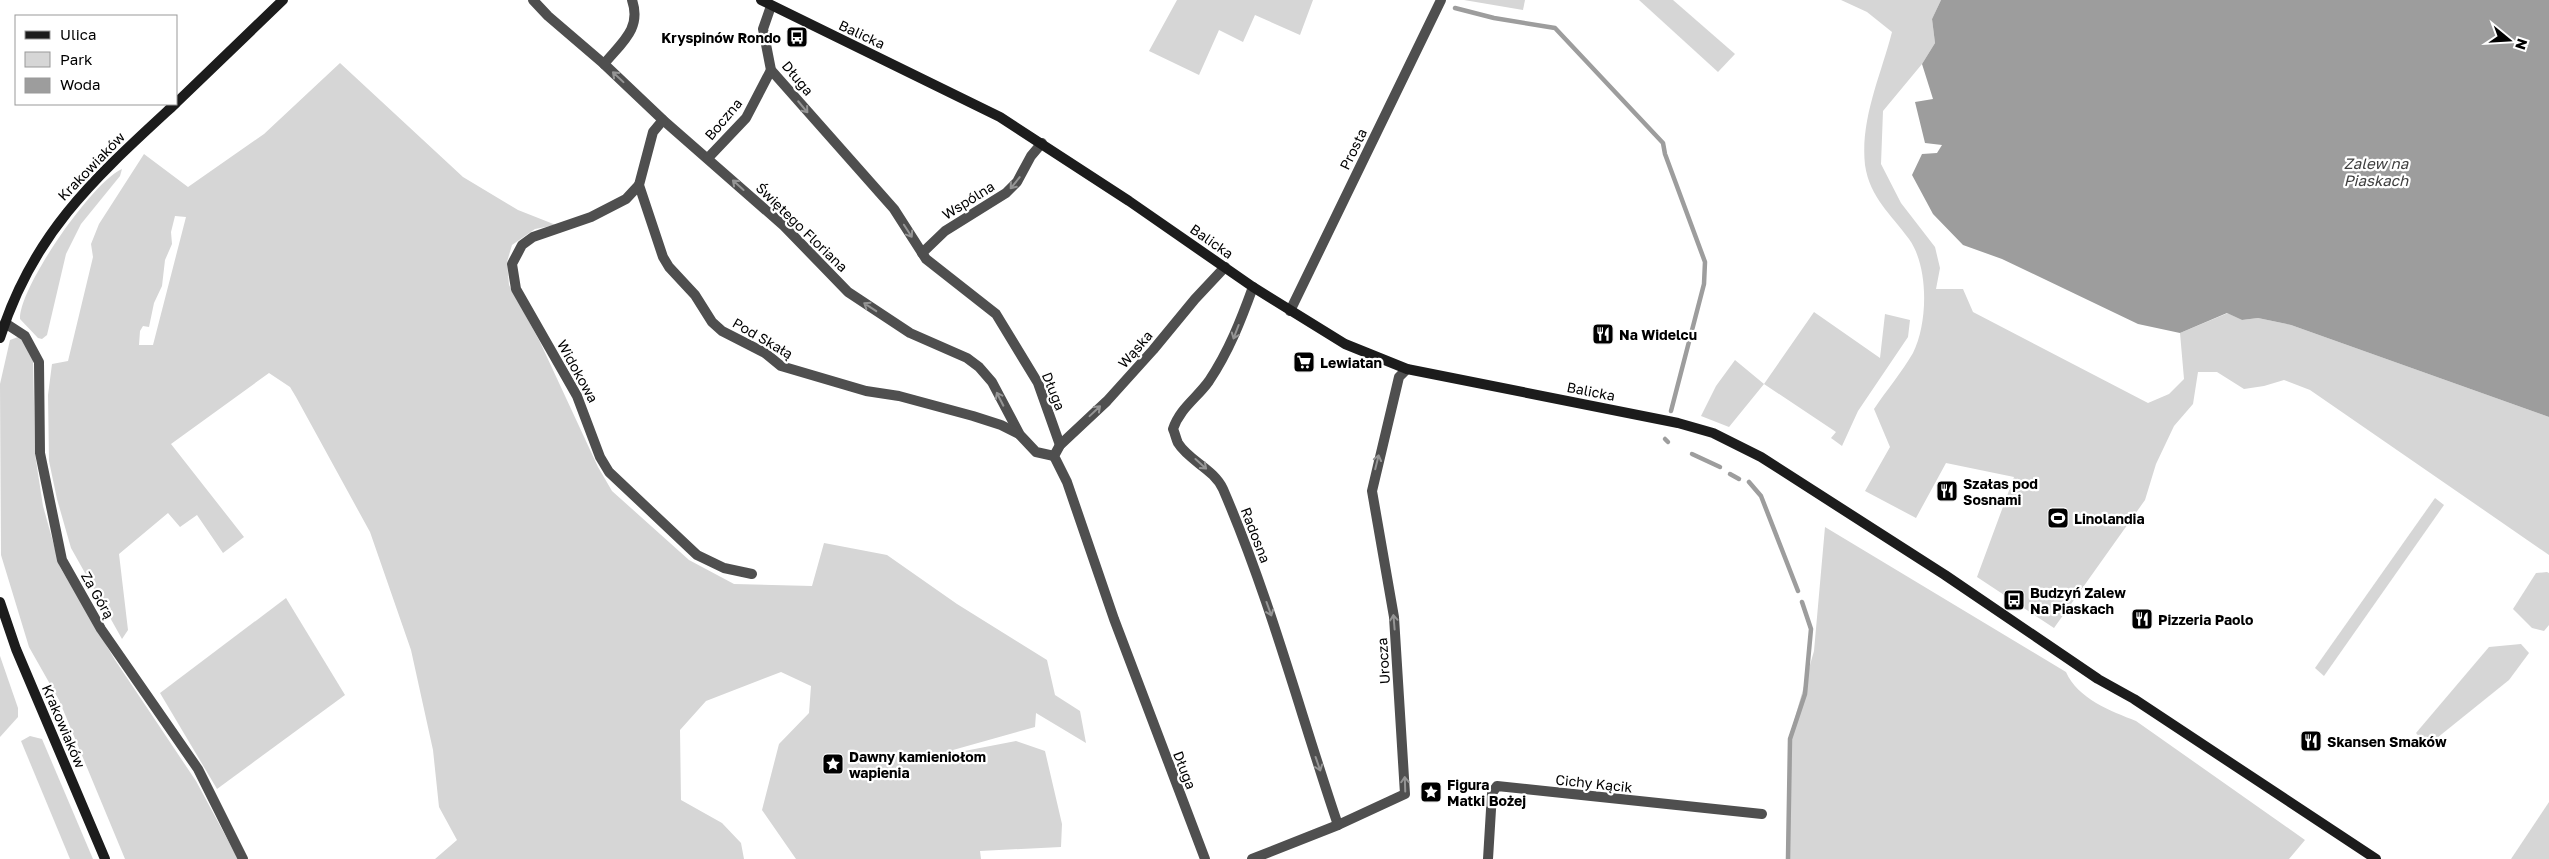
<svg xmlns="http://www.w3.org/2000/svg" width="2549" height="859" viewBox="0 0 2549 859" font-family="'Golos Text',sans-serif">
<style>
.green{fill:#d6d6d6;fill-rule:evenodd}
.water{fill:#9d9d9d}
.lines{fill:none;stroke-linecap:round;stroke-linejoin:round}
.stream{stroke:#9d9d9d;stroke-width:4.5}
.minor{stroke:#4f4f4f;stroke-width:10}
.tertiary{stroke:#4f4f4f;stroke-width:10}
.secondary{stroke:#1c1c1c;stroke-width:10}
.oneway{stroke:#959595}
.labels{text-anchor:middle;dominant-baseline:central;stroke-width:4.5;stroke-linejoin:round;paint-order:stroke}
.street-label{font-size:14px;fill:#000;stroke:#fff}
.poi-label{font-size:14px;font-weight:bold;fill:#000;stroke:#fff;text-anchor:start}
.water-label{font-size:15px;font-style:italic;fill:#3e3e3e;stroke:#fff}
</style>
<rect width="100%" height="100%" fill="#fff"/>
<!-- green -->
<g class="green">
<path d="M1177,0h136l-13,35 -45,-20 -12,27 -24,-12 -20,45 -50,-24z"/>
<path d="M1464,0h61l-2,10z"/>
<path d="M1639,0h34l62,54 -17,18z"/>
<path d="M1841,0h100l-9,19 3,24 -13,21 -39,47 -2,53 20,39 34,44 5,21 -4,21h27l10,23 175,91 21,-9 15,-15 -4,-46 48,-20 14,7 16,-2 33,7 258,92v138l-239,-165 -26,-10 -20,6 -20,3 -27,-17h-19l-5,32 -19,22 -18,38 -11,36 -91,128 -77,-51 37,-100 -68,-14 -30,55 -51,-27 25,-44 -16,-38c12,-18 28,-37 39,-56 15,-30 16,-86 -4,-114 -18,-25 -39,-41 -44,-74 -5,-46 16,-90 27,-133l-25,-20z"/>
<path d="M340,63l123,114 55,33 38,15 -21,4 -23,16 -5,17 2,23 31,57 58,125 14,24 77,69 45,24 78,2 12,-43 63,12 70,49 90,56 8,35 25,16 6,32 -50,-30 -1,14 -82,23 1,3 62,-12 29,10 17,73 -1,23 -81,4 1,8h-185l-34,-49 17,-66 30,-31 2,-27 -30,-14 -75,29 -26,29 1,70 41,23 19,20 3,16h-309l22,-19 -18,-33 -6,-57 -22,-100 -41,-118 -74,-135 -6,-10 -21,-14 -98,71 73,93 -21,16 -26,-38 -17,12 -12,-14 -49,41 9,76 -6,9 -51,-91 -14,-49 -8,-38 -1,-66 4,-31 16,-3 25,-104 -2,-13 8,-20 45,-70 44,33 76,-53zM175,216l11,1 -33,128h-14l1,-14 3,-5 6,1 5,-24 8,-17 3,-26 7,-16 -1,-12z"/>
<path d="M122,169l-2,7 -39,48 -15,30 -19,81 -5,4 -4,-1 -18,-19c-1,-32 73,-138 102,-150z"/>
<path d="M1814,312l66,46 5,-44 25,6 -2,17 -50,74 -16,35 -11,-8 5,-6 -72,-48 -35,43 -28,-11 15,-30 19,-26 29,24z"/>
<path d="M18,337l6,3 9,17 2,97 8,52 17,61 55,93 81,121 42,78h-113l-66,-159 -30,-53 -28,-92 -1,-171 10,-44z"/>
<path d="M2435,498l9,7 -120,171 -9,-8z"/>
<path d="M1825,527l241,145c12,27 45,39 70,49l169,119 -16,19h-500l1,-124 24,-84z"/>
<path d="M2547,572l2,1v52l-5,6 -12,-3 -19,-19 23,-36z"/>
<path d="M286,598l59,97 -128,94 -57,-96z"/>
<path d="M2521,644l8,9 -20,27 -82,66 -11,-13 73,-86z"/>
<path d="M0,656l18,52v9l-18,20z"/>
<path d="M30,736l12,3 51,120h-23l-49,-118z"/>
<path d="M2549,802v57h-38z"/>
</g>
<!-- water -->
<path class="water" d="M1941,0h608v417l-258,-92 -33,-7 -16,2 -15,-7 -47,20 -42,-9 -136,-65 -39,-14 -30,-31 -21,-39 10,-21 15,-1 5,-8 -17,-2 -10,-41 18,-3 -11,-35 13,-21 -3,-24z"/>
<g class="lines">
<!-- stream -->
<g class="stream">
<path d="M1455,8l39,10 61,10 108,115 2,11 40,108 -1,22 -33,127"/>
<path d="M1665,439l3,3"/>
<path d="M1692,454l28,13"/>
<path d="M1730,474l9,5"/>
<path d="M1749,482l12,14 37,95"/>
<path d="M1788,859l2,-120 15,-45 6,-65 -9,-27"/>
</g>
<!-- minor -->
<g class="minor">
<path d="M533,0l15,16 56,48 59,56 121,106 64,66 62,41 57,25 12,9 13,15 28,53 16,17 18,4"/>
<path d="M771,6l-8,23 8,41 123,139 32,50 70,55 42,69 22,62"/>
<path d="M604,64c17,-21 38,-35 28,-64"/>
<path d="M663,120l-10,12 -14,53 24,72 6,10 26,28 17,27 10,9 43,22 16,13 85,25 33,5 74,20 28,9 18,9"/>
<path d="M708,158l38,-40 25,-48"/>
<path d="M639,185l-13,14 -35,18 -58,20 -11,8 -10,19 4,25 61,107 23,61 9,15 88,83 27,13 28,6"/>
<path d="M922,253l23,-22 61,-38 11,-11 14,-26 11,-13"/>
<path d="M1253,287c-12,33 -24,64 -44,94 -12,17 -29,27 -36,48 2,4 3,10 5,14 11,18 36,26 45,46 47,109 77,224 115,336"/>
<path d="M5,323l20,13 14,26 1,91 22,107 39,69 97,140 45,90"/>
<path d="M1205,859l-91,-240 -47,-137 -13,-26 6,-11 47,-44 46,-51 42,-51 30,-32"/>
<path d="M1252,859l86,-34 67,-31 -11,-177 -22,-126 27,-114 8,-8"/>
<path d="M1488,859l4,-66 5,-7 265,28"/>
</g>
<!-- tertiary -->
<path class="tertiary" d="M1290,311l151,-311"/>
<!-- secondary -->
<g class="secondary">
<path d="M761,0l239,117 129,84 124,86 92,57 62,25 271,54 35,10 48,24 184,118 153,104 36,20 242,160"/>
<path d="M176,103l107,-103"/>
<path d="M0,338c33,-106 97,-162 175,-234"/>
<path d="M0,602l16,47 89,210"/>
</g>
</g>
<!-- one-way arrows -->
<defs><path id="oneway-shaft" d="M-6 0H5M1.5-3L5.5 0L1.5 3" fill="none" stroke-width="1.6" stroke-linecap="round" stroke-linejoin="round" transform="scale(1.25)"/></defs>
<g class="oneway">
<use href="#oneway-shaft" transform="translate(618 77) rotate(-137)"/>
<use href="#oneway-shaft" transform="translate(803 107) rotate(50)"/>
<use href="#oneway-shaft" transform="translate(1015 183) rotate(129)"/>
<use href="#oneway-shaft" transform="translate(738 185) rotate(-138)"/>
<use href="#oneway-shaft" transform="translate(908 231) rotate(57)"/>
<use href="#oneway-shaft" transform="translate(870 307) rotate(-147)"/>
<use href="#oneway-shaft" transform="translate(1236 332) rotate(111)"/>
<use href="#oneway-shaft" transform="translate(1000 399) rotate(-117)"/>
<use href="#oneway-shaft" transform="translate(1095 411) rotate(-43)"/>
<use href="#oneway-shaft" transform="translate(1377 462) rotate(-76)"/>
<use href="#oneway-shaft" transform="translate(1201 464) rotate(42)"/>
<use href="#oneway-shaft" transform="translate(1269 609) rotate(70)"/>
<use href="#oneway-shaft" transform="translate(1394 622) rotate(-95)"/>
<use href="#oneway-shaft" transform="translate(1318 764) rotate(71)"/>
<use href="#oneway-shaft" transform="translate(1405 784) rotate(-92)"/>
</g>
<!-- icons -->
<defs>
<g id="bus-square" transform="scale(1.125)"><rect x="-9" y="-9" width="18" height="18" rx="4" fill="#000" stroke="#fff"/><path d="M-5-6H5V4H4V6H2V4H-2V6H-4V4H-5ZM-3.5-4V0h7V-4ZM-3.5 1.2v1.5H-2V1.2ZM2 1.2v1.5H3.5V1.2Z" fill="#fff"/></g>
<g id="restaurant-square" transform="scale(1.125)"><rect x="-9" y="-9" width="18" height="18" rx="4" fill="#000" stroke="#fff"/><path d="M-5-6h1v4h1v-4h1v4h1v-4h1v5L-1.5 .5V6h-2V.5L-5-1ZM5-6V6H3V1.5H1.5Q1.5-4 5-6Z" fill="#fff"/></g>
<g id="supermarket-square" transform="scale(1.125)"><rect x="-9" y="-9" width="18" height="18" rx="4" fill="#000" stroke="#fff"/><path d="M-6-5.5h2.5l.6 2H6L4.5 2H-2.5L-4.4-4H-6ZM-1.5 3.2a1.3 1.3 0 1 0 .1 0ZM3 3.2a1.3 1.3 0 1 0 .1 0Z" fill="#fff"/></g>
<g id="stadium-square" transform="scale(1.125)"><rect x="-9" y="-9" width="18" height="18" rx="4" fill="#000" stroke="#fff"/><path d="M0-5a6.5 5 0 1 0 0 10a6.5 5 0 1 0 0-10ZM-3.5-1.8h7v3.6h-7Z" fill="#fff"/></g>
<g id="sight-square" transform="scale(1.125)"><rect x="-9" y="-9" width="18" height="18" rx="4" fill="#000" stroke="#fff"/><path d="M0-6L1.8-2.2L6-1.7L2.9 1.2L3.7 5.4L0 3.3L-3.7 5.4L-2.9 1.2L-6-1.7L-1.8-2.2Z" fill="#fff"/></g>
</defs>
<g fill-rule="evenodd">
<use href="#bus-square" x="797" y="37"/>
<use href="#restaurant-square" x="1603" y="334"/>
<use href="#supermarket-square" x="1304" y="362"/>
<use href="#restaurant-square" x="1947" y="491"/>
<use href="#stadium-square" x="2058" y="518"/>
<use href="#bus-square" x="2014" y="600"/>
<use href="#restaurant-square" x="2142" y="619"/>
<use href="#restaurant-square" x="2311" y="741"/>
<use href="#sight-square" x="833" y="764"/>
<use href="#sight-square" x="1431" y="792"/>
</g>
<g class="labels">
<!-- street labels -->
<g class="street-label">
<text transform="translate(862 34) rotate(25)">Balicka</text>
<text transform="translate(798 78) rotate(50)">Długa</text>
<text transform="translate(723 119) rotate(-50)">Boczna</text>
<text transform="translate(1353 149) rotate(-64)">Prosta</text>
<text transform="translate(91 166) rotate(-46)">Krakowiaków</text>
<text transform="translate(968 200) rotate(-32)">Wspólna</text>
<text transform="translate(802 227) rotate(44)">Świętego Floriana</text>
<text transform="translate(1212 241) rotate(35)">Balicka</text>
<text transform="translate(763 338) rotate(30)">Pod Skałą</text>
<text transform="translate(1135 349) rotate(-49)">Wąska</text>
<text transform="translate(578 371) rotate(61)">Widokowa</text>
<text transform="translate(1054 391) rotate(68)">Długa</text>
<text transform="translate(1591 391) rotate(11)">Balicka</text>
<text transform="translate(1256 535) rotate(69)">Radosna</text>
<text transform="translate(98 595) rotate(60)">Za Górą</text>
<text transform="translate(1383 661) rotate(-94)">Urocza</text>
<text transform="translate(64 726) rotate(67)">Krakowiaków</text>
<text transform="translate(1185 770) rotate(69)">Długa</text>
<text transform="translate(1594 783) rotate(6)">Cichy Kącik</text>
</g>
<!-- poi labels -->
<g class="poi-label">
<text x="781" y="37" text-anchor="end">Kryspinów Rondo</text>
<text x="1619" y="334">Na Widelcu</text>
<text x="1320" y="362">Lewiatan</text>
<text x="1963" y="483">Szałas pod<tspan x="1963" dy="16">Sosnami</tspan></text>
<text x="2074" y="518">Linolandia</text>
<text x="2030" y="592">Budzyń Zalew<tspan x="2030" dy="16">Na Piaskach</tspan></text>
<text x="2158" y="619">Pizzeria Paolo</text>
<text x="2327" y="741">Skansen Smaków</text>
<text x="849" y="756">Dawny kamieniołom<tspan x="849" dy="16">wapienia</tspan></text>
<text x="1447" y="784">Figura<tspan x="1447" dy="16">Matki Bożej</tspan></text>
</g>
<!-- water labels -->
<g class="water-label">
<text x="2376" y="163">Zalew na<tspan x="2376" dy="17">Piaskach</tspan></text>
</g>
</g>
<!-- legend -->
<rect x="15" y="15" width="162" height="90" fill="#ffffff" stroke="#999999"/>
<rect x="25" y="31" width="25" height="8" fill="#1c1c1c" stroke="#999999"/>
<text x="60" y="40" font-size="15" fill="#000000">Ulica</text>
<rect x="25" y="52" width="25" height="15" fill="#d6d6d6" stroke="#999999"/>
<text x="60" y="65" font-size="15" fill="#000000">Park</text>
<rect x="25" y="78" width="25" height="15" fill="#9d9d9d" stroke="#999999"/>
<text x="60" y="90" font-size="15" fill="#000000">Woda</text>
<!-- north arrow -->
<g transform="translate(2509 40) rotate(108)" stroke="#ffffff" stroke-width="4" paint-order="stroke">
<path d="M0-4L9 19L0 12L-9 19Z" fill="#000000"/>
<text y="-8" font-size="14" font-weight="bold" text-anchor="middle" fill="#000000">N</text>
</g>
</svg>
